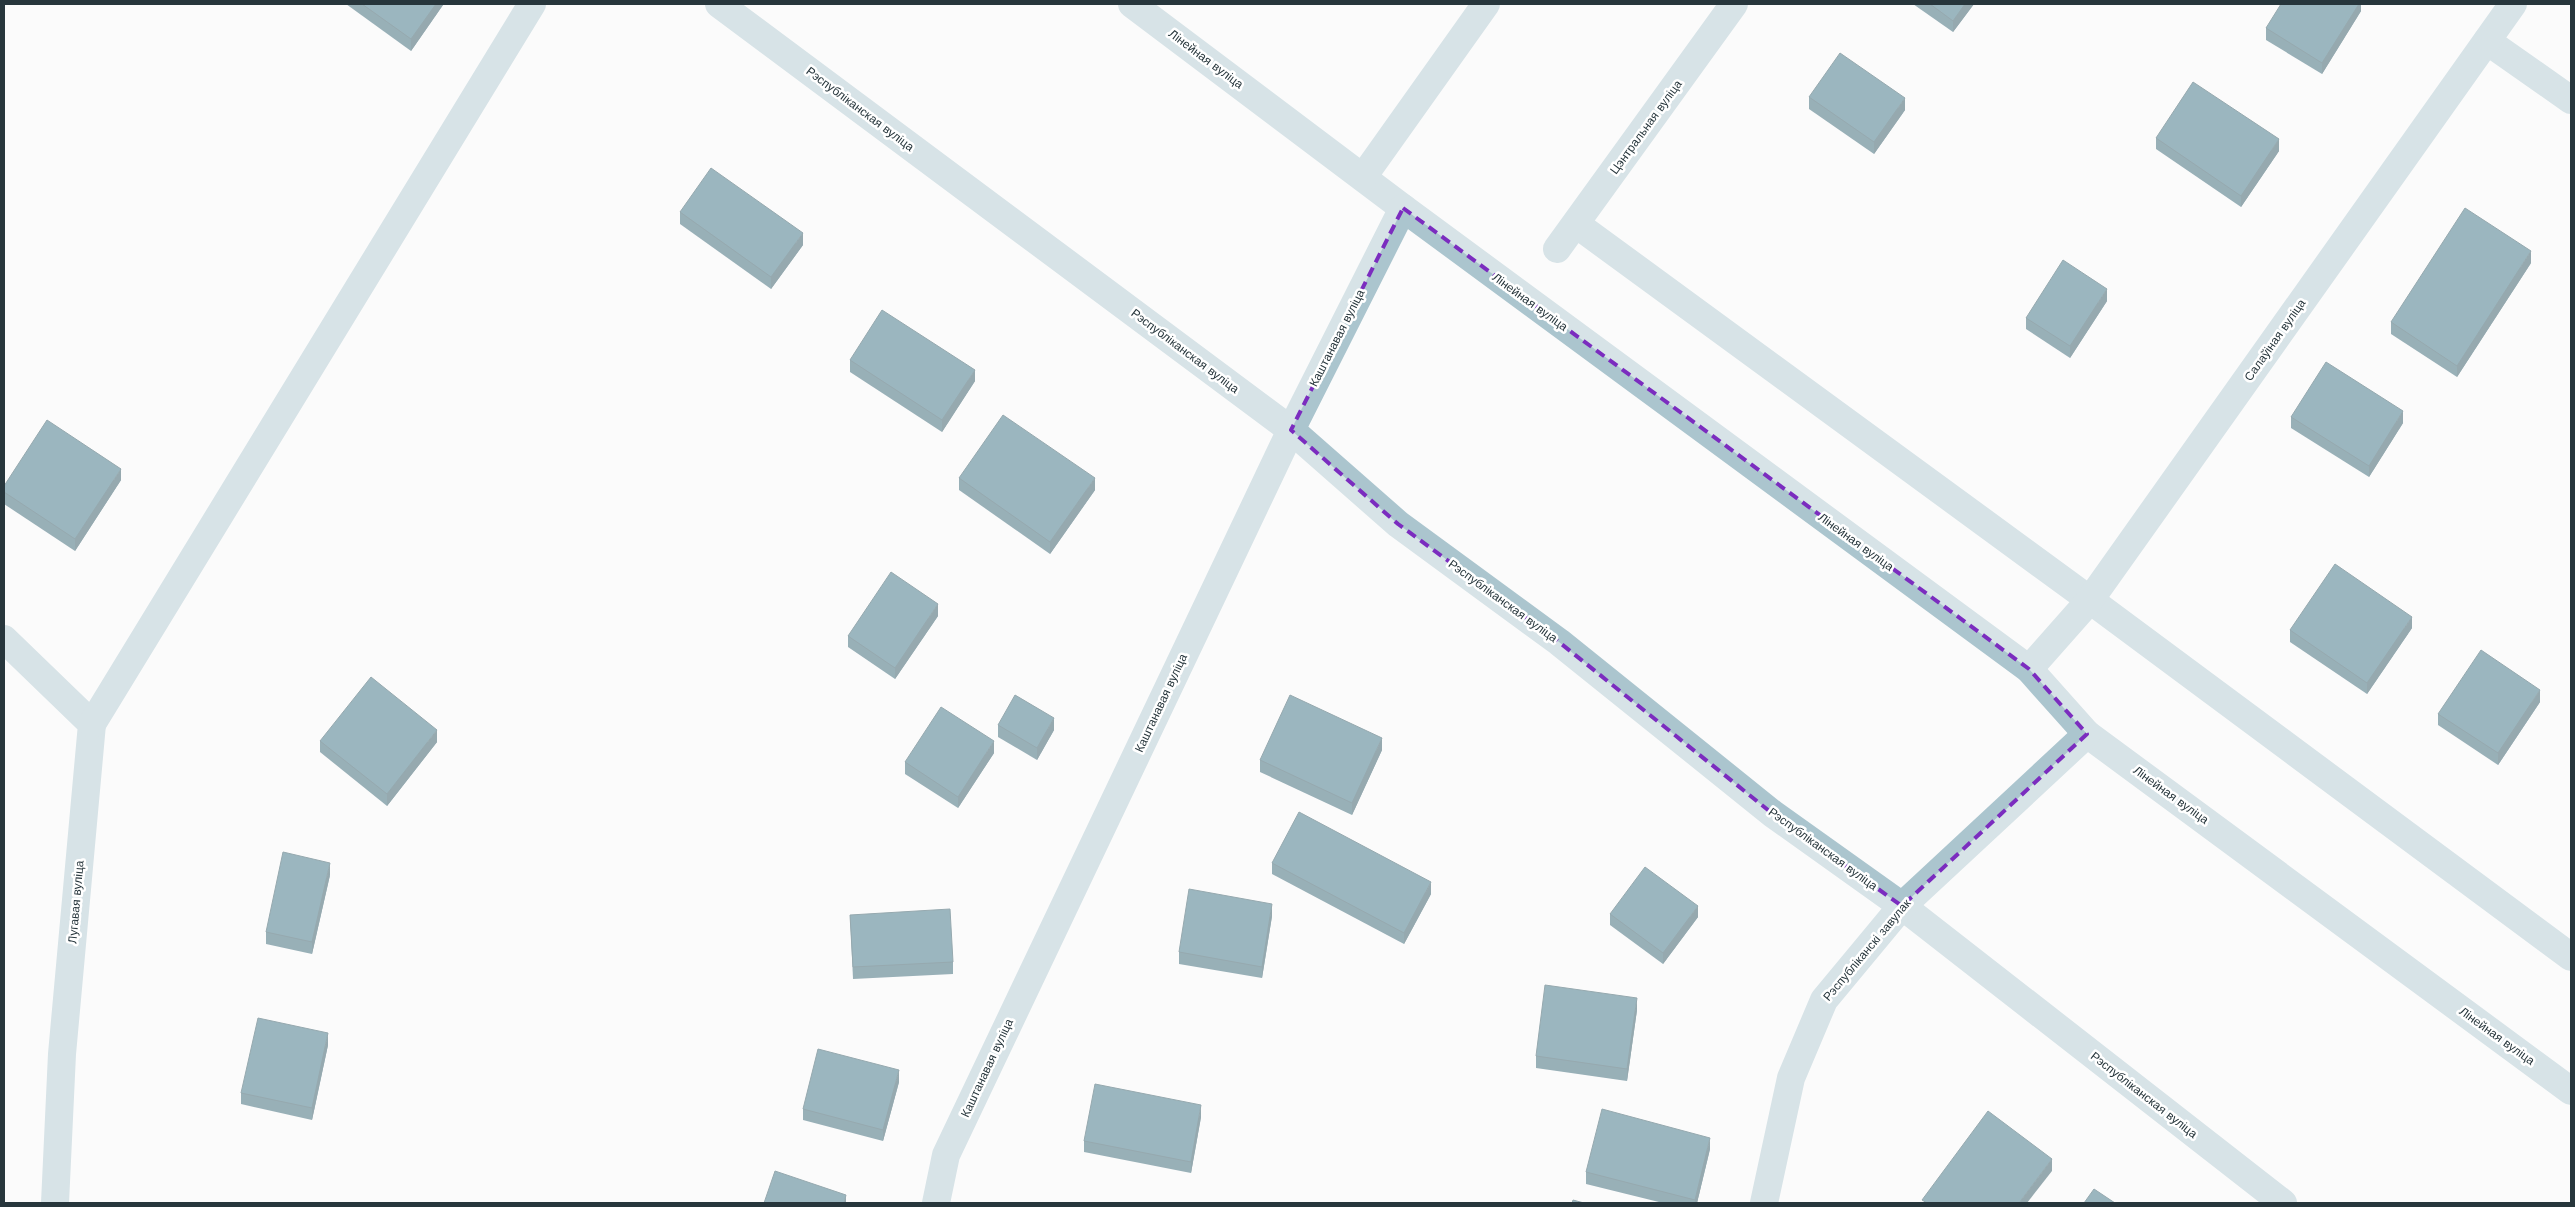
<svg xmlns="http://www.w3.org/2000/svg" width="2575" height="1207" viewBox="0 0 2575 1207" font-family="'Work Sans',sans-serif">
<style>
.lines{fill:none;stroke-linecap:round;stroke-linejoin:round}
.minor{stroke:#abc5ce;stroke-width:28}
.wall{fill:#215465}
.shaded-wall{fill:#1b4552}
.building{fill:#266275;stroke:#1b4552}
.marked{fill:none;stroke:#7b2cbf;stroke-width:4;stroke-dasharray:10 6;stroke-linejoin:round}
.labels{text-anchor:middle;dominant-baseline:central;stroke-width:5;stroke-linejoin:round;paint-order:stroke}
.street-label{font-size:12px;fill:#27363c;stroke:#fff}
</style>
<rect width="100%" height="100%" fill="#fbfbfb"/>
<g class="lines">
<!-- minor -->
<g class="minor">
<path d="M719,4l572,426 107,94 161,118 214,172 129,92 381,297"/>
<path d="M1132,4l271,204 626,461 58,65 484,357"/>
<path d="M2487,41l84,59"/>
<path d="M1363,177l123,-173"/>
<path d="M1576,224l514,376 481,357"/>
<path d="M1557,249l177,-245"/>
<path d="M4,639l88,85 -30,330 -7,149"/>
<path d="M2029,669l61,-69 423,-596"/>
<path d="M92,724l440,-720"/>
<path d="M936,1203l10,-48 345,-725 112,-222"/>
<path d="M1764,1203l27,-125 33,-78 78,-94 185,-172"/>
</g>
</g>
<!-- wall -->
<g class="wall">
<path d="M346,4h97v1l-32,46z"/>
<path d="M1913,4h61l-21,28z"/>
<path d="M2359,4h2v7l-39,63 -56,-34v-12z"/>
<path d="M1809,97l96,13 -31,44 -65,-45z"/>
<path d="M2156,138l123,13 -38,56 -85,-58z"/>
<path d="M680,212l123,33 -32,44 -91,-65z"/>
<path d="M2531,263l-74,114 -66,-43v-12z"/>
<path d="M2107,301l-37,57 -44,-29v-11z"/>
<path d="M850,360l125,21 -33,51 -92,-60z"/>
<path d="M2291,417l112,6 -34,54 -78,-49z"/>
<path d="M959,478l136,12 -45,64 -91,-64z"/>
<path d="M121,480l-46,71 -71,-47v-18z"/>
<path d="M938,616l-43,63 -47,-32v-11z"/>
<path d="M2412,628l-45,66 -77,-52v-12z"/>
<path d="M2540,702l-42,63 -60,-40v-11z"/>
<path d="M998,725l56,5 -17,30 -39,-23z"/>
<path d="M320,741l117,1 -50,64 -67,-54z"/>
<path d="M1382,750l-30,65 -92,-43v-12z"/>
<path d="M994,753l-36,55 -53,-34v-12z"/>
<path d="M1272,863l159,31 -27,50 -132,-70z"/>
<path d="M330,875l-18,79 -46,-10v-12z"/>
<path d="M1610,914l88,3 -35,47 -53,-39z"/>
<path d="M850,915l103,47v12l-100,5z"/>
<path d="M1272,916l-10,62 -83,-14v-12z"/>
<path d="M1637,1010l-10,71 -91,-13v-12z"/>
<path d="M328,1045l-16,75 -71,-16v-11z"/>
<path d="M899,1082l-16,59 -80,-21v-11z"/>
<path d="M1201,1117l-10,56 -107,-21v-11z"/>
<path d="M1710,1149l-13,54h-34l-77,-19v-12z"/>
</g>
<!-- shaded-wall -->
<g class="shaded-wall">
<path d="M436,4h7v1l-32,46v-12z"/>
<path d="M1965,4h9l-21,28v-11z"/>
<path d="M2359,4h2v7l-39,63v-11z"/>
<path d="M1905,98v12l-31,44v-12z"/>
<path d="M2279,139v12l-38,56v-11z"/>
<path d="M803,233v12l-32,44v-12z"/>
<path d="M2531,251v12l-74,114v-11z"/>
<path d="M2107,289v12l-37,57v-12z"/>
<path d="M975,370v11l-33,51v-12z"/>
<path d="M2403,411v12l-34,54v-11z"/>
<path d="M121,469v11l-46,71v-12z"/>
<path d="M1095,478v12l-45,64v-12z"/>
<path d="M938,604v12l-43,63v-11z"/>
<path d="M2412,617v11l-45,66v-11z"/>
<path d="M2540,690v12l-42,63v-12z"/>
<path d="M1054,718v12l-17,30v-12z"/>
<path d="M437,730v12l-50,64v-12z"/>
<path d="M1382,738v12l-30,65v-12z"/>
<path d="M994,741v12l-36,55v-11z"/>
<path d="M330,863v12l-18,79v-12z"/>
<path d="M1431,882v12l-27,50v-11z"/>
<path d="M1272,904v12l-10,62v-11z"/>
<path d="M1698,906v11l-35,47v-11z"/>
<path d="M1637,998v12l-10,71v-12z"/>
<path d="M328,1033v12l-16,75v-12z"/>
<path d="M899,1070v12l-16,59v-11z"/>
<path d="M1201,1105v12l-10,56v-11z"/>
<path d="M1710,1138v11l-13,54h-2v-3z"/>
<path d="M2052,1159v12l-25,32h-8z"/>
<path d="M846,1195v8h-2z"/>
</g>
<!-- building -->
<g class="building">
<path d="M362,4h74l-25,35z"/>
<path d="M1930,4h35l-12,17z"/>
<path d="M2281,4h78l-37,59 -56,-35z"/>
<path d="M1840,53l65,45 -31,44 -65,-45z"/>
<path d="M2193,82l86,57 -38,57 -85,-58z"/>
<path d="M711,168l92,65 -32,44 -91,-65z"/>
<path d="M2465,208l66,43 -74,115 -66,-44z"/>
<path d="M2063,260l44,29 -37,57 -44,-28z"/>
<path d="M882,310l93,60 -33,50 -92,-60z"/>
<path d="M2326,362l77,49 -34,55 -78,-49z"/>
<path d="M1003,415l92,63 -45,64 -91,-64z"/>
<path d="M47,420l74,49 -46,70 -71,-47v-6z"/>
<path d="M2335,564l77,53 -45,66 -77,-53z"/>
<path d="M891,572l47,32 -43,64 -47,-32z"/>
<path d="M2481,650l59,40 -42,63 -60,-39z"/>
<path d="M371,677l66,53 -50,64 -67,-53z"/>
<path d="M1015,695l39,23 -17,30 -39,-23z"/>
<path d="M1290,695l92,43 -30,65 -92,-43z"/>
<path d="M941,707l53,34 -36,56 -53,-35z"/>
<path d="M1299,812l132,70 -27,51 -132,-70z"/>
<path d="M283,852l47,11 -18,79 -46,-10z"/>
<path d="M1645,867l53,39 -35,47 -53,-39z"/>
<path d="M1189,889l83,15 -10,63 -83,-15z"/>
<path d="M950,909l3,53 -100,5 -3,-52z"/>
<path d="M1545,985l92,13 -10,71 -91,-13z"/>
<path d="M258,1018l70,15 -16,75 -71,-15z"/>
<path d="M818,1049l81,21 -16,60 -80,-21z"/>
<path d="M1095,1084l106,21 -10,57 -107,-21z"/>
<path d="M1602,1109l108,29 -15,62 -109,-28z"/>
<path d="M1988,1111l64,48 -33,44h-92l-5,-3z"/>
<path d="M775,1171l71,24 -2,8h-80z"/>
<path d="M2094,1189l21,14h-31z"/>
<path d="M1573,1200l11,3h-12z"/>
</g>
<!-- marked area -->
<path d="M0 0H2575V1207H0ZM1403,208l626,461 58,65 -185,172 -129,-92 -214,-172 -161,-118 -107,-94z" fill="#fbfbfb" fill-opacity=".55" fill-rule="evenodd"/>
<path class="marked" d="M1403,208l626,461 58,65 -185,172 -129,-92 -214,-172 -161,-118 -107,-94z"/>
<g class="labels">
<!-- street labels -->
<g class="street-label">
<text transform="translate(1206 59) rotate(37)">Лінейная вуліца</text>
<text transform="translate(860 109) rotate(37)">Рэспубліканская вуліца</text>
<text transform="translate(1646 127) rotate(-54)">Цэнтральная вуліца</text>
<text transform="translate(1530 302) rotate(36)">Лінейная вуліца</text>
<text transform="translate(1337 338) rotate(-63)">Каштанавая вуліца</text>
<text transform="translate(2275 340) rotate(-55)">Салаўіная вуліца</text>
<text transform="translate(1185 351) rotate(37)">Рэспубліканская вуліца</text>
<text transform="translate(1856 542) rotate(36)">Лінейная вуліца</text>
<text transform="translate(1503 601) rotate(36)">Рэспубліканская вуліца</text>
<text transform="translate(1161 703) rotate(-65)">Каштанавая вуліца</text>
<text transform="translate(2171 795) rotate(36)">Лінейная вуліца</text>
<text transform="translate(1823 849) rotate(36)">Рэспубліканская вуліца</text>
<text transform="translate(76 902) rotate(-85)">Лугавая вуліца</text>
<text transform="translate(1867 950) rotate(-50)">Рэспубліканскі завулак</text>
<text transform="translate(2497 1036) rotate(36)">Лінейная вуліца</text>
<text transform="translate(987 1068) rotate(-65)">Каштанавая вуліца</text>
<text transform="translate(2144 1095) rotate(38)">Рэспубліканская вуліца</text>
</g>
</g>
<!-- border -->
<rect width="2575" height="1207" fill="none" stroke="#27363c" stroke-width="10"/>
</svg>
